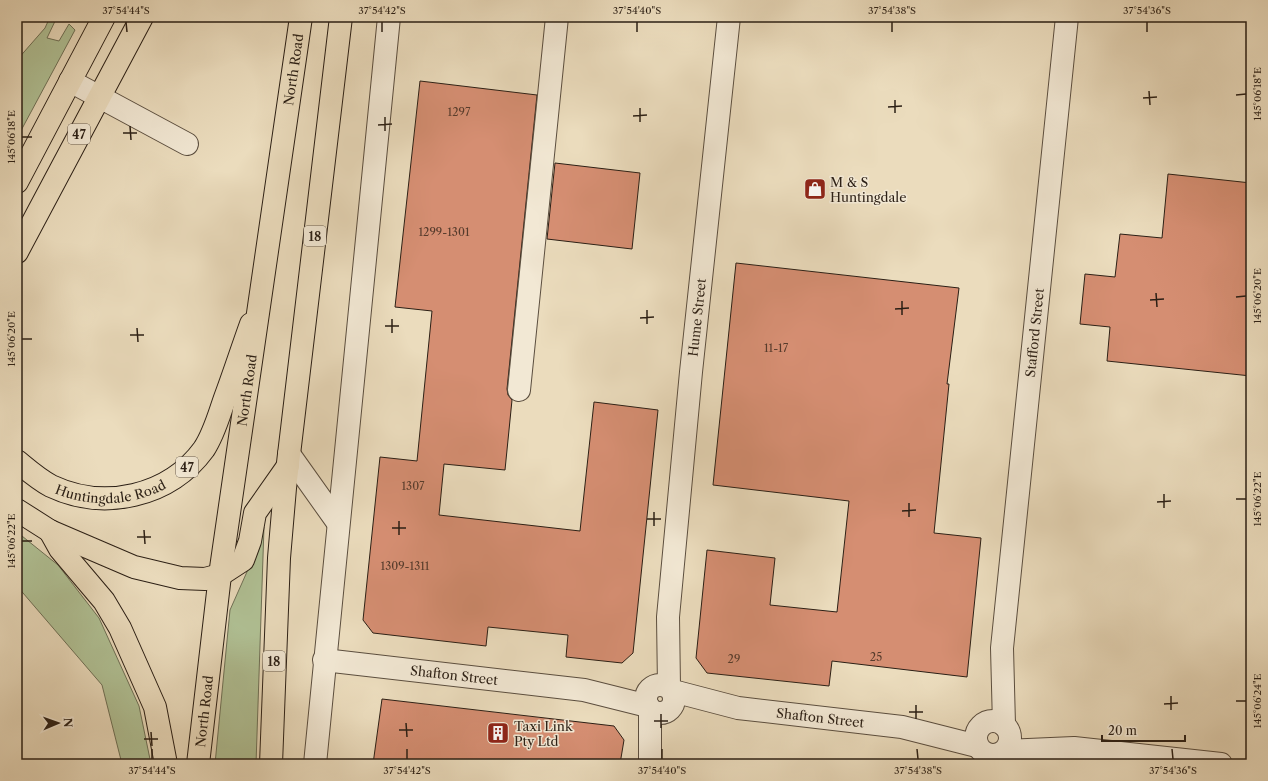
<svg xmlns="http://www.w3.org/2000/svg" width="1268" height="781" viewBox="0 0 1268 781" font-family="'Libre Caslon Text',serif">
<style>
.green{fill:#b1c296;stroke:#6e7056}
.building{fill:#d58e72;stroke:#2b1f15}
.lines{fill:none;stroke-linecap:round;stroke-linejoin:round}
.minor-casing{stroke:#5b4e3f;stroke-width:24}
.major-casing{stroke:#2b1f15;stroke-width:24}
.highway-casing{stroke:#2b1f15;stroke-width:24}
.minor{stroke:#f2e8d4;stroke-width:22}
.major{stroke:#ebdcbd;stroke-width:22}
.highway{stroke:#ebdcbd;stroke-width:22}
.ticks{fill:none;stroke:#2b1f15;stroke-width:1.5}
.labels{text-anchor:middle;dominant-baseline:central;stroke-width:3;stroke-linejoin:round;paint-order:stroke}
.number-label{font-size:11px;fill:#563b2c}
.shield{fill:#f2e8d4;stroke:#675b4e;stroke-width:1}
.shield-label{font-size:12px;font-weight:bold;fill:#2b1f15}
.street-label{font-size:13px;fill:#2b1f15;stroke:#f2e8d4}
.poi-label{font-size:13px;fill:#2b1f15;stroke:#f2e8d4;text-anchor:start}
.neatline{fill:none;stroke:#2b1f15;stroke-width:1.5}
.ticks-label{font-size:10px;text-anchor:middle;fill:#2b1f15}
</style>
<rect width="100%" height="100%" fill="#ebdcbd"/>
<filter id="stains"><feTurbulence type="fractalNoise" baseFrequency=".005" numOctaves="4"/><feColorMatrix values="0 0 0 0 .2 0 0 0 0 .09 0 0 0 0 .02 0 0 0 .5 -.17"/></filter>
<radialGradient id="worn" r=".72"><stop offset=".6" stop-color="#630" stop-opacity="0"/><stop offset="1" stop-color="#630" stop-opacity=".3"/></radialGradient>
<!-- green -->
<g class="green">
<path d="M50,17h7l-10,21 12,3 10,-17 6,6 -58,108v-78l28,-32z"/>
<path d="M259,527h5l-8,237h-41l15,-154 24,-54z"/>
<path d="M17,532l41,33 41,53 40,88 12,58h-29l-20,-79 -85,-99z"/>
</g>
<!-- building -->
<g class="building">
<path d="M420,81l117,14 -30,294 1,6 4,5 -7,70 -61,-6 -5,51 141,16 14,-129 64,8 -25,243 -11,10 -56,-6 2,-22 -80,-8 -2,19 -113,-13 -10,-13 17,-163 37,4 15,-150 -37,-4z"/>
<path d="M555,163l85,10 -8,76 -85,-10z"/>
<path d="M1168,174l83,9v193l-144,-15 3,-34 -30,-3 5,-50 30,3 5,-43 42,4z"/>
<path d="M736,263l223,25 -12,96h2l-15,149 47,5 -14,139 -135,-16 -3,25 -122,-13 -11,-15 11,-108 68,8 -5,47 67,7 12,-111 -136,-16z"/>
<path d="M382,699l232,27 10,14 -4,24h-247z"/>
</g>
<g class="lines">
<!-- minor casing -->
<g class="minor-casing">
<g id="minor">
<path d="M70,81l117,63"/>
<path d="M519,390l38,-373"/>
<path d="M289,454l49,69"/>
<path id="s1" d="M324,660l260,30 64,16"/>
<circle cx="660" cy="699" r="14"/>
<path id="s2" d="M669,687l-1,-70 23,-245 38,-355"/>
<path id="s3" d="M673,691l65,17 164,19 75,19"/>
<circle cx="993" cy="738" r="17"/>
<path id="s4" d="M1004,725l-2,-77 65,-631"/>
<path d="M1005,751l69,-3 147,16"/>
<path d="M315,764l74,-747"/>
<path d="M650,764v-55"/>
</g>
</g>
<!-- major casing -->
<g class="major-casing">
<g id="major">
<path d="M17,182l87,-165"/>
<path d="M17,252l125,-235"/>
<path id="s5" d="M17,461c11,9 21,18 34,25 53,25 118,11 153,-37 10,-15 15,-34 21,-51 9,-24 17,-49 26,-74"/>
<path d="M17,510l33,21 84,36 46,11 25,1 15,-4 23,-15 7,-19 5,-28 33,-47"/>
<path d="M50,531l10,18 44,52 16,27 35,79 11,57"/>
</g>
</g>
<!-- highway casing -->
<g class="highway-casing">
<g id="highway">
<path id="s6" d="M198,764l22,-189 81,-558"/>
<path d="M271,764l8,-206 6,-70 56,-471"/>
</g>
</g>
<!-- minor -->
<use href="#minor" class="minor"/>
<!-- major -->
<use href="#major" class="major"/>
<!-- highway -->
<use href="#highway" class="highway"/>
</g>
<!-- ticks -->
<path class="ticks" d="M126,22l1,10M382,22v10M637,22v10M892,22v10M1147,22v10M1149,91l1,14M1236,95l10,-1M1143,98l14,-1M895,100v13M888,107l14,-1M640,108v14M633,116l14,-1M385,117v14M378,125l14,-1M130,126l1,14M123,133h14M22,137h10M1156,293l1,14M1236,297l10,-1M1150,300l14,-1M902,301v14M895,309l14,-1M647,310v14M640,318l14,-1M392,319v14M385,326h14M137,328l1,14M130,335h14M22,339h10M1164,494v14M1236,499h10M1157,502l14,-1M909,503v14M902,511l14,-1M654,512v14M647,519h14M399,521v14M392,528h14M144,530l1,14M137,537h14M22,541h10M1171,696v14M1236,701h10M1164,704l14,-1M916,705v14M909,712h14M661,714v14M654,721h14M406,723l1,14M399,730h14M151,732l1,14M144,739h14M152,749v10M407,749v10M662,749v10M917,749l1,10M1172,749l1,10"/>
<!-- icons -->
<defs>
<g id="shop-square" transform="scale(1.15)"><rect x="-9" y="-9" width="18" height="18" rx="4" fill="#8f2418" stroke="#f2e8d4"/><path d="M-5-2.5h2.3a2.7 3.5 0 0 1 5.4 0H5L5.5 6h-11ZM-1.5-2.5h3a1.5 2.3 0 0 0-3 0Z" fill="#fff"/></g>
<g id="building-square" transform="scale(1.15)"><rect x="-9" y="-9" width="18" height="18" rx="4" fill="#8f2418" stroke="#f2e8d4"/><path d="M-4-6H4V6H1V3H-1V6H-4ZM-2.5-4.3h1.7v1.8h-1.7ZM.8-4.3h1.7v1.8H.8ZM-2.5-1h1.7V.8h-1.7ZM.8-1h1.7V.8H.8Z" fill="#fff"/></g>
</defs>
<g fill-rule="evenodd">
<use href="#shop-square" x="815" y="189"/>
<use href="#building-square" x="498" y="733"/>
</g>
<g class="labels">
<!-- number labels -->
<g class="number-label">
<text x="459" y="112">1297</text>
<text x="444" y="232">1299-1301</text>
<text x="776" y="348">11-17</text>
<text x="413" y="486">1307</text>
<text x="405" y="566">1309-1311</text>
<text x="876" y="657">25</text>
<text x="734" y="659">29</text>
</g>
<!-- shield labels -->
<g class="shield">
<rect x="68" y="124" width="22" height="20" rx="3"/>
<rect x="304" y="226" width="22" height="20" rx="3"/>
<rect x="176" y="457" width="22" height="20" rx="3"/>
<rect x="263" y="651" width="22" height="20" rx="3"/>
</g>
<g class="shield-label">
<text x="79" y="134">47</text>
<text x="315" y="236">18</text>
<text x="187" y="467">47</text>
<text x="274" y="661">18</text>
</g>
<!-- street labels -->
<g class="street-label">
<text stroke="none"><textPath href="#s6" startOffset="701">North Road</textPath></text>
<text stroke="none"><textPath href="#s2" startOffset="371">Hume Street</textPath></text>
<text stroke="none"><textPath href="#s4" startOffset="394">Stafford Street</textPath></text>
<text stroke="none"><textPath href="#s6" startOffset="377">North Road</textPath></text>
<text stroke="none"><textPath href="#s5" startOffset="104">Huntingdale Road</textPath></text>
<text stroke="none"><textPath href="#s1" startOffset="131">Shafton Street</textPath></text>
<text stroke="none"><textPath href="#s6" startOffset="53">North Road</textPath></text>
<text stroke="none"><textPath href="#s3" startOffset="150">Shafton Street</textPath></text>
</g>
<!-- poi labels -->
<g class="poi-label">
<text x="830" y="182">M &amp; S<tspan x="830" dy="15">Huntingdale</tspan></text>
<text x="514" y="726">Taxi Link<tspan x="514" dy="15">Pty Ltd</tspan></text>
</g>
</g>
<!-- margin -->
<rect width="1268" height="781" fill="none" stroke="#ebdcbd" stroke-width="44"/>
<!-- north arrow -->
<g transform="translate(58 723) rotate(88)" stroke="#f2e8d4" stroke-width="3" paint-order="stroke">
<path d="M0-3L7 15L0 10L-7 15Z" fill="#2b1f15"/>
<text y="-6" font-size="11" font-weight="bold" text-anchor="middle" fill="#2b1f15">N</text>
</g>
<!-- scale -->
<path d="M1102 735v6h83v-6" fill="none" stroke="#2b1f15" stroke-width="2"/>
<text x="1108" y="735" font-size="12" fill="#2b1f15" stroke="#f2e8d4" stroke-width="3" paint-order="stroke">20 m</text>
<rect x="22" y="22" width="1224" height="737" class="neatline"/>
<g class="ticks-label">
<text x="126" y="14">37°54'44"S</text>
<text x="382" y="14">37°54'42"S</text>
<text x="637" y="14">37°54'40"S</text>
<text x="892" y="14">37°54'38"S</text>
<text x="1147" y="14">37°54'36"S</text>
<text transform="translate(1257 94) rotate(-90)" y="4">145°06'18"E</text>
<text transform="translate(11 137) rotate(-90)" y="4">145°06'18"E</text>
<text transform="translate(1257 296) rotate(-90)" y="4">145°06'20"E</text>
<text transform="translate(11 339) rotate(-90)" y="4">145°06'20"E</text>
<text transform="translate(1257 499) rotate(-90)" y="4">145°06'22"E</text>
<text transform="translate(11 541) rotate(-90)" y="4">145°06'22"E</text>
<text transform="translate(1257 701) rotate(-90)" y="4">145°06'24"E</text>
<text x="152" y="774">37°54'44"S</text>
<text x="407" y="774">37°54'42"S</text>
<text x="662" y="774">37°54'40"S</text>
<text x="918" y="774">37°54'38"S</text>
<text x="1173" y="774">37°54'36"S</text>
</g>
<rect width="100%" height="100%" filter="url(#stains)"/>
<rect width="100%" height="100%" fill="url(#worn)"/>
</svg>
